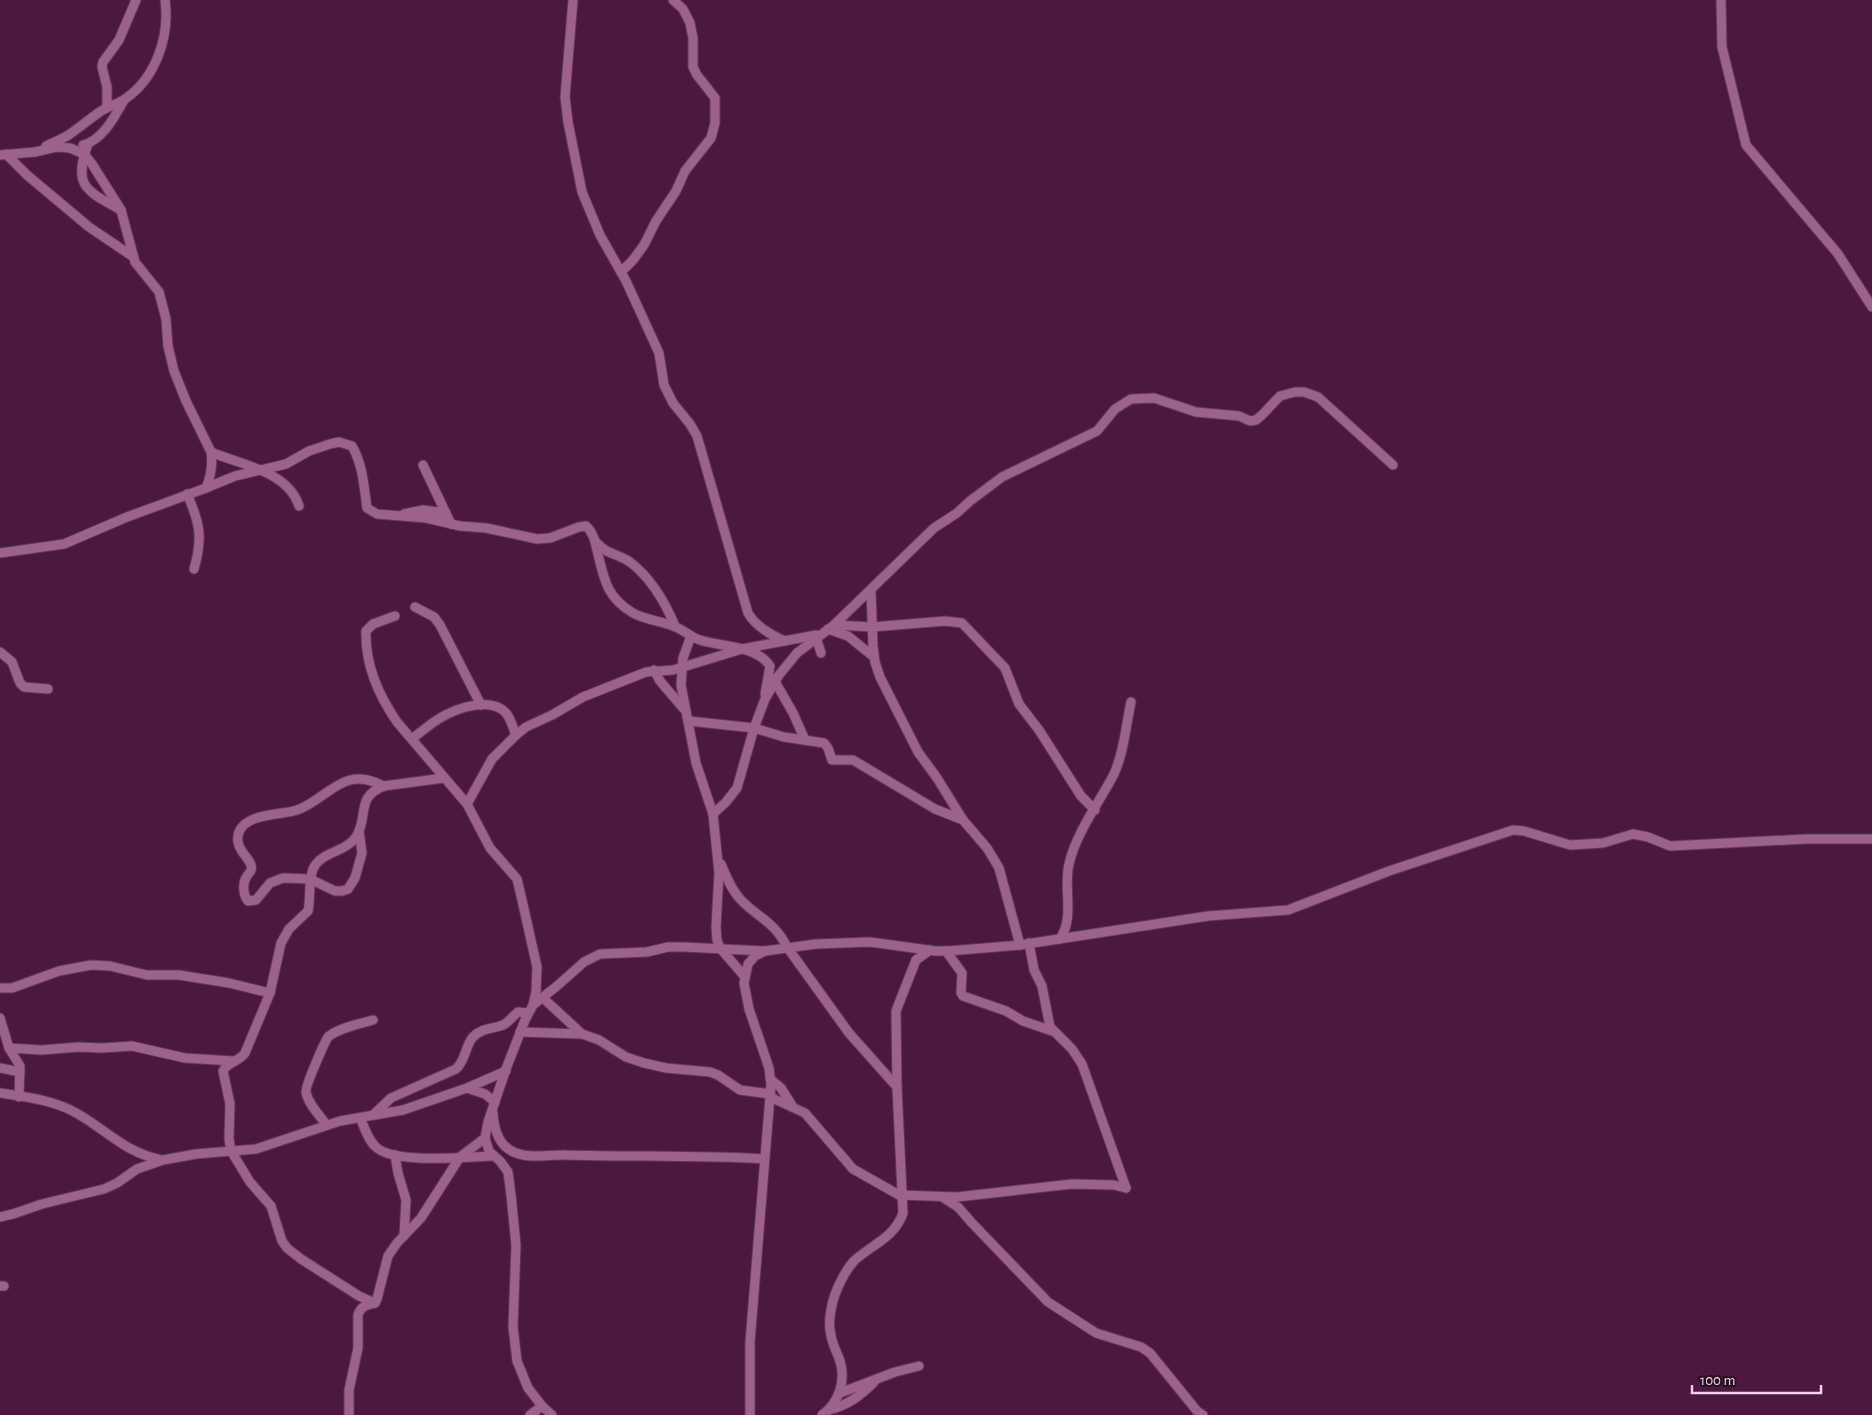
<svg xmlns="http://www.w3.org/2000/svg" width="1872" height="1415" viewBox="0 0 1872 1415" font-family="'Alegreya Sans',sans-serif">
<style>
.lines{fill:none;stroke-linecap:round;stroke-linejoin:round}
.minor-casing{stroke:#633759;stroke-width:11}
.minor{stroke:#9c628c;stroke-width:9}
</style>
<rect width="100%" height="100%" fill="#4c1840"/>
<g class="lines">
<!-- minor casing -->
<g class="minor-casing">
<g id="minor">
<path d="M573,0l-8,97 3,25 14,70 18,43 26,46 33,72 5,32 9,18 17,21 7,12 51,177c8,14 23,22 37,28"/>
<path d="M1721,0l1,47 24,98 92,109 34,53"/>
<path d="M107,107v-20l-5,-20 1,-5 16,-22 17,-40"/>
<path d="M88,144c-15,42 -3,46 33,66"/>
<path d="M83,145c20,-5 32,-29 41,-45"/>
<path d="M46,146c8,-4 17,-7 24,-12 11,-8 21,-16 31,-23 8,-5 17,-7 24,-12 31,-21 45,-63 40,-99"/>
<path d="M6,154l21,21 62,52 43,29"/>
<path d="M0,155l35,-3 22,-5 13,1 14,6 8,10 29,46 14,52 24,30 7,27 2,27 6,25 12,30 25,51c2,13 0,24 -5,36l-79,29 -63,27 -64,9"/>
<path d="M621,272l12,-12 11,-15 12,-24 20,-30 9,-20 26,-33 4,-15v-25l-18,-23 -4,-8v-29l-3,-15 -7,-14 -10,-9"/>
<path d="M211,452c30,13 77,19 88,54"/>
<path d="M423,465l28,59"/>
<path d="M206,488l29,-12 51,-12 23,-13 21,-7 9,-2 13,4c11,19 12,41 15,62l10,6 49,4 34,8 26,2 51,11 13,-1 29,-11 7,-1c7,6 9,15 11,24 7,29 9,47 36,63 13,7 27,8 40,13 10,3 17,11 27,14 21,7 56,5 70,26l-5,28"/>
<path d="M187,494c13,29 16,44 7,75"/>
<path d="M404,514l19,-4 23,3"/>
<path d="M596,542c10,12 22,12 34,20 21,16 35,40 45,64"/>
<path d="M871,591l2,55 2,16 5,15 38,75 19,26 26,42 24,28 12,20 21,77"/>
<path d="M415,607l19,10 6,8 41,80"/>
<path d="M395,616l-22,8 -7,7c-1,33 13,65 31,91l70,82 23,44 27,31 5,21 15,67 -1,25 -3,13 -8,15 -19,49 -18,53 -3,16 4,13 11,10 8,11 3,23 5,50 -3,82 4,34 11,27 14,18 10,9"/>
<path d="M834,625l38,2 73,-6 17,2 43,45 14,36 20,26 42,66 14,14"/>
<path d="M828,629l20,7 26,21"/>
<path d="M691,636l-8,22 -2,27 15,78 17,51"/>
<path d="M816,637l5,16"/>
<path d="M0,652l12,10 8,21 4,4 24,2"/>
<path d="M654,670l6,11 24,28"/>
<path d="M773,678l20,35 12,27"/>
<path d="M689,721l65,7 30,9 40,6 4,5 4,12h21l82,49 28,11"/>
<path d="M412,739c9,-7 18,-15 28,-21 17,-10 51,-22 66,-5 5,6 7,15 10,22"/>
<path d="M467,804l25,-45 24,-24 10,-8 26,-12 31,-18 63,-25 27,-2 69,-21 74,-14"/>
<path d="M359,831l3,22 -7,25 -7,11 -6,2h-7l-25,-12 -27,-1 -13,5 -14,17 -8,1c-5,-6 -6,-18 -1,-25 1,-2 3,-3 4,-6 4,-10 -19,-20 -12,-38 7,-19 43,-17 58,-22 19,-6 34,-25 53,-30 12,-3 23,1 34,6"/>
<path d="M721,864c5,12 10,25 19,35 18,19 34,22 47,48l62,86 48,54"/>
<path d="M1060,939c15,-22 3,-51 9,-75 8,-33 30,-61 45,-90 10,-22 12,-49 17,-72"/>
<path d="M1029,943l5,27 8,16 8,41 22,22 10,15 44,124"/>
<path d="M946,951l16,22 -1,20 2,3 43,15 17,10 29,10"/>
<path d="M745,977l-25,-29 -3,-8 -1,-13 3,-54 -6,-59 13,-12 11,-14 17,-60 11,-29 14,-24 18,-22 37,-28 100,-97 23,-15 13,-12 32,-24 95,-46 18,-22 16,-10 23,-1 42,14 43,4 11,5 6,-1 6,-5 18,-19 15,-4h9l14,5 75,68"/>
<path d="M0,988h12l47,-17 32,-6 19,1 37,9h32l50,8 41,10"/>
<path d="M543,998l39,36"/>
<path d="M533,1005l24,-19 27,-24 16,-8 47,-2 21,-5h16l80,4"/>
<path d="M0,1018l9,30 11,18 -1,31"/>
<path d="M520,1032l62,2 17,6 27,17 18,6 22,5 44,4 8,3 22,15 31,4"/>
<path d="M9,1048l33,2 36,-3 24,1 30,-2 53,12 48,3"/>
<path d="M0,1068l20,4"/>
<path d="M770,1079l11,9 12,19"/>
<path d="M467,1088l18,6 10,8"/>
<path d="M0,1093c26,4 55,7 78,21 31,18 45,37 83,46"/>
<path d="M770,1097l35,16 48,56 46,26 58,2 115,-13 42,1 12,3"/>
<path d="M493,1113c1,17 6,34 23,40 15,6 34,1 50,2 66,2 132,0 198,4"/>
<path d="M373,1115l18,-17 65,-29c10,-9 9,-23 17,-32 8,-9 20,-8 30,-12 6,-3 10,-9 15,-13l10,1"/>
<path d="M360,1118c5,10 8,23 17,30 20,16 89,9 115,8"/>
<path d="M327,1125c-7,-9 -19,-21 -21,-33 -1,-5 19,-52 23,-56 12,-9 31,-12 44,-16"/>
<path d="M395,1155l3,18 8,27 -2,36"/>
<path d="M944,1198l14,9 14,16 76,79 48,31 45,14 9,6 47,58 6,4"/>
<path d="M0,1217l13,-3 29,-10 62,-15 13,-6 20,-14 26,-9 33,-6 60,-5 84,-28 63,-11 64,-22 39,-17"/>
<path d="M0,1286h4"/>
<path d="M375,1303l-16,-7 -58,-37 -14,-11 -5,-7 -11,-35 -21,-24 -19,-31 -2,-12 1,-35 -7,-33c4,-9 16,-9 22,-18l25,-60 11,-50 8,-14 19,-18c3,-14 0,-28 5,-42 8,-18 32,-16 43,-32 13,-20 -1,-40 28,-51l60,-8"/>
<path d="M840,1393l55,-21 24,-6"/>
<path d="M829,1410c19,-5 31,-14 45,-28"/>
<path d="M349,1415v-25l9,-42v-33c3,-9 8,-10 17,-12l2,-4 11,-43 9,-13 24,-25 39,-61 25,-19"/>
<path d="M530,1415l12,-9"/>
<path d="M750,1415v-73l21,-258 -2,-16 -20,-59 -5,-26 4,-19 7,-8 10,-5 51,-7 54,-2 65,9h13l72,-6 188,-29 80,-6 101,-39 124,-41 11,1 46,14 33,-2 30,-9 15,3 22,9 135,-7h67"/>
<path d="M822,1415c17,-12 24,-34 18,-54 -3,-9 -8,-17 -9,-26 -3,-10 -1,-21 1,-30 3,-14 13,-35 23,-45 18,-16 40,-23 48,-47l-6,-126 -1,-76 20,-51 14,-10"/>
</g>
</g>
<!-- minor -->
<use href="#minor" class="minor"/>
</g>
<!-- scale -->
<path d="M1692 1385v8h129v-8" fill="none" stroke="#f4d3ea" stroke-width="2.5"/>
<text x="1700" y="1385" font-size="15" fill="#f4d3ea" stroke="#250e1f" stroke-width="4" paint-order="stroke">100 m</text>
</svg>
